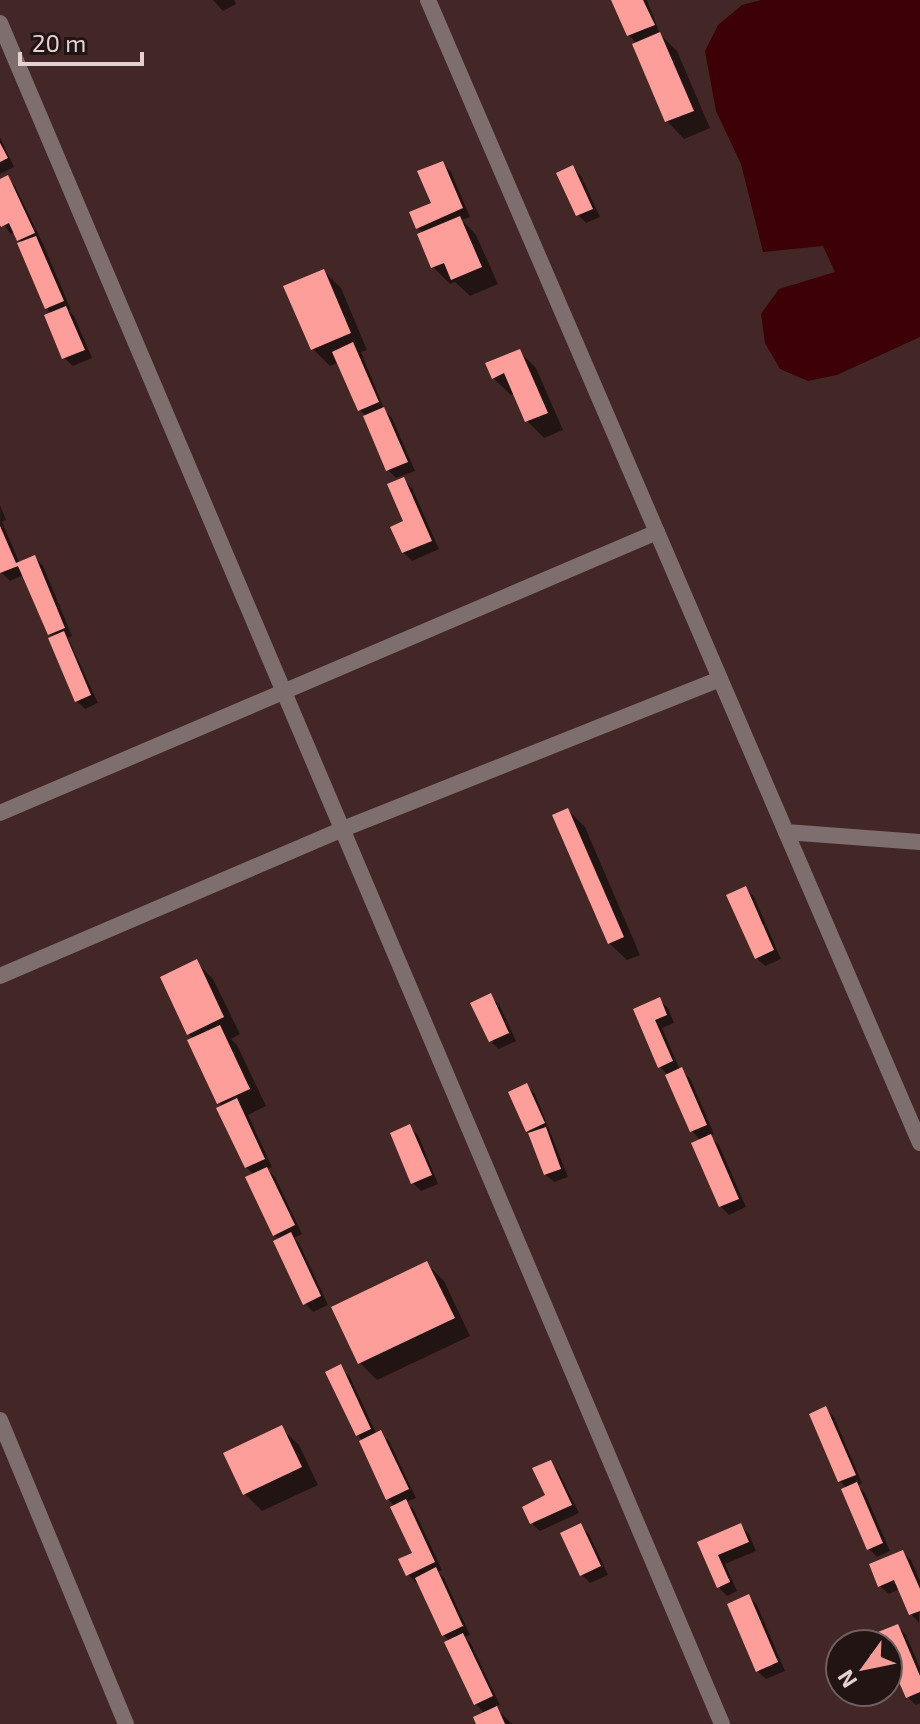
<svg xmlns="http://www.w3.org/2000/svg" width="920" height="1724" viewBox="0 0 920 1724" font-family="'Exo 2',sans-serif">
<style>
.water{fill:#3c0006}
.shadow{fill:#0007}
.building{fill:#fd9e9b}
.lines{fill:none;stroke-linecap:round;stroke-linejoin:round}
.street{stroke:#7e6f6e;stroke-width:16}
</style>
<rect width="100%" height="100%" fill="#432726"/>
<!-- water -->
<path class="water" d="M761,0h159v337l-83,38 -29,6 -28,-12 -15,-26 -4,-29 18,-25 56,-17 -12,-26 -60,6 -22,-88 -25,-53 -11,-60 13,-26 24,-20z"/>
<!-- shadow -->
<g class="shadow">
<path d="M213,0h21l2,4 -13,7z"/>
<path d="M614,0h33l13,34 17,17 33,77 -26,11 -17,-18 -32,-76 2,-1 -8,-9z"/>
<path d="M0,137l14,30 -14,7z"/>
<path d="M442,163l9,9 19,45 -8,3 14,15 22,49 -28,12 -15,-14 -5,2 -17,-17 -9,-34 -6,-5 15,-24z"/>
<path d="M573,167l8,9 19,41 -14,6 -8,-8z"/>
<path d="M7,178l8,8 29,60 27,64 -2,1 5,5 18,42 -19,8 -9,-8 -12,-44 -6,-6 -24,-65 -7,-11 -4,2 -11,-14v-39z"/>
<path d="M324,271l17,17 26,62 -6,2 24,59 7,7 23,53 -19,7 -8,-8 -21,-53 -7,-7 -21,-48 -9,4 -17,-17z"/>
<path d="M519,351l17,17 27,62 -19,8 -17,-17 -12,-28 -4,2 -18,-17z"/>
<path d="M404,480l8,8 27,61 -27,12 -9,-9z"/>
<path d="M0,505l6,15 -4,2 18,42 15,-7 8,9 29,70 -4,2 30,65 -13,6 -8,-8 -23,-63 -5,-5 -25,-58 -14,6 -9,-9z"/>
<path d="M568,810l17,17 55,128 -13,5 -18,-17z"/>
<path d="M746,888l8,9 27,62 -16,7 -9,-8z"/>
<path d="M196,962l17,17 27,55 -9,5 6,6 29,61 -18,9 24,52 -5,2 8,8 27,57 -8,4 5,5 29,62 -15,7 -8,-9 -25,-63 -6,-5 -20,-60 -8,-8 -52,-128 -5,-5z"/>
<path d="M490,996l9,8 17,37 -17,8 -9,-8z"/>
<path d="M659,1000l9,8 6,15 -12,5 18,42 10,8 24,56 -4,2 9,9 27,62 -17,8 -9,-9 -19,-65 -9,-10 -24,-56 -9,-9 -23,-56z"/>
<path d="M527,1086l8,8 33,83 -14,5 -9,-8 -17,-43z"/>
<path d="M409,1127l9,8 20,49 -17,7 -8,-8z"/>
<path d="M427,1264l17,17 26,55 -93,44 -17,-17z"/>
<path d="M340,1367l9,8 28,60 4,-2 8,8 27,57 -10,4 8,8 28,60 -4,2 6,6 26,57 -5,2 6,7 29,61 -5,2 17,17h-34l7,-10 -9,-10 -26,-62 -6,-7 -25,-53 -3,1 -8,-9 7,-20 -20,-47 -7,-8 -25,-58 -6,-6z"/>
<path d="M826,1409l8,8 28,66 -4,3 7,7 25,58 -13,6 -8,-8 -22,-60 -7,-8z"/>
<path d="M281,1428l18,17 19,40 -56,26 -17,-17z"/>
<path d="M550,1462l8,9 21,42 -39,18 -9,-8 16,-27z"/>
<path d="M740,1525l9,9 7,17 -31,13 12,27 -10,5 -9,-9 -19,-44z"/>
<path d="M581,1526l8,8 19,41 -18,8 -8,-8z"/>
<path d="M903,1552l8,8 9,21 -1,42 -8,-9 -11,-25 -11,5 -9,-8z"/>
<path d="M749,1597l8,8 28,66 -19,8 -9,-8z"/>
<path d="M897,1626l9,9 14,33v35l-4,2 -9,-8 -19,-45v-8h-3z"/>
</g>
<!-- building -->
<g class="building">
<path d="M611,0h32l12,25 -28,11z"/>
<path d="M660,32l34,79 -29,11 -33,-78z"/>
<path d="M0,143l8,15 -8,4z"/>
<path d="M443,161l20,47 -47,21 -7,-17 22,-9 -14,-32z"/>
<path d="M573,165l20,44 -17,7 -20,-43z"/>
<path d="M8,175l27,58 -18,8 -8,-18 -8,4 -1,-2v-46z"/>
<path d="M460,216l22,51 -31,13 -7,-17 -13,5 -14,-34z"/>
<path d="M36,236l28,65 -19,8 -28,-66z"/>
<path d="M324,269l27,64 -40,17 -28,-64z"/>
<path d="M66,306l19,44 -23,9 -18,-44z"/>
<path d="M353,342l26,60 -21,9 -26,-59z"/>
<path d="M520,349l28,64 -23,9 -21,-49 -12,6 -7,-16z"/>
<path d="M384,407l24,55 -22,9 -23,-55z"/>
<path d="M404,477l28,64 -30,12 -12,-26 13,-6 -16,-37z"/>
<path d="M0,526l16,37 19,-8 30,73 -17,7 -30,-69 -18,7z"/>
<path d="M64,631l27,64 -16,7 -27,-64z"/>
<path d="M568,808l56,129 -16,7 -56,-129z"/>
<path d="M746,886l28,64 -19,9 -29,-64z"/>
<path d="M197,959l27,58 -37,18 -27,-58z"/>
<path d="M491,993l18,40 -20,9 -19,-39z"/>
<path d="M660,997l7,18 -12,5 18,41 -15,7 -25,-59z"/>
<path d="M220,1025l30,64 -33,15 -30,-64z"/>
<path d="M682,1067l25,58 -17,7 -25,-57z"/>
<path d="M527,1083l18,40 -19,9 -18,-40z"/>
<path d="M237,1098l28,61 -20,9 -29,-60z"/>
<path d="M410,1124l22,51 -21,9 -21,-51z"/>
<path d="M546,1127l15,42 -17,6 -16,-42z"/>
<path d="M711,1134l28,65 -20,8 -28,-64z"/>
<path d="M267,1167l28,58 -22,11 -28,-59z"/>
<path d="M291,1232l30,64 -18,9 -30,-64z"/>
<path d="M427,1261l28,57 -97,46 -27,-57z"/>
<path d="M341,1364l30,65 -15,7 -31,-64z"/>
<path d="M826,1406l30,69 -18,7 -29,-68z"/>
<path d="M282,1425l20,42 -59,28 -20,-42z"/>
<path d="M381,1430l28,59 -23,11 -27,-59z"/>
<path d="M551,1460l21,45 -42,19 -8,-17 23,-12 -13,-27z"/>
<path d="M857,1482l26,61 -16,7 -26,-61z"/>
<path d="M406,1499l29,63 -29,14 -8,-17 14,-6 -22,-46z"/>
<path d="M581,1523l20,43 -21,10 -20,-43z"/>
<path d="M741,1523l8,19 -31,13 12,27 -13,6 -20,-46z"/>
<path d="M903,1550l17,39v22l-11,4 -15,-35 -16,7 -9,-23z"/>
<path d="M436,1567l27,59 -21,10 -27,-58z"/>
<path d="M749,1594l29,68 -22,10 -29,-68z"/>
<path d="M898,1624l22,52v16l-14,6 -18,-41v-13h-5l-5,-12z"/>
<path d="M463,1633l30,63 -19,9 -30,-63z"/>
<path d="M497,1706l8,18h-29l-3,-7z"/>
</g>
<g class="lines">
<!-- street -->
<g class="street">
<path d="M428,0l358,832 134,10"/>
<path d="M0,23l722,1701"/>
<path d="M0,813l657,-281"/>
<path d="M786,832l134,311"/>
<path d="M0,976l343,-147 377,-150"/>
<path d="M0,1420l126,304"/>
</g>
</g>
<!-- north arrow -->
<g transform="translate(864 1668) rotate(237)"><circle r="38" fill="#211413" stroke="#6f5f5e" stroke-width="2"/>
<path d="M0-6L14 30L0 20L-14 30Z" fill="#f59b98"/>
<text y="-12" font-size="22" font-weight="bold" text-anchor="middle" fill="#e3d0cf">N</text>
</g>
<!-- scale -->
<path d="M20 52v12h122v-12" fill="none" stroke="#e3d0cf" stroke-width="4"/>
<text x="32" y="52" font-size="24" fill="#e3d0cf" stroke="#211413" stroke-width="6" paint-order="stroke">20 m</text>
</svg>
